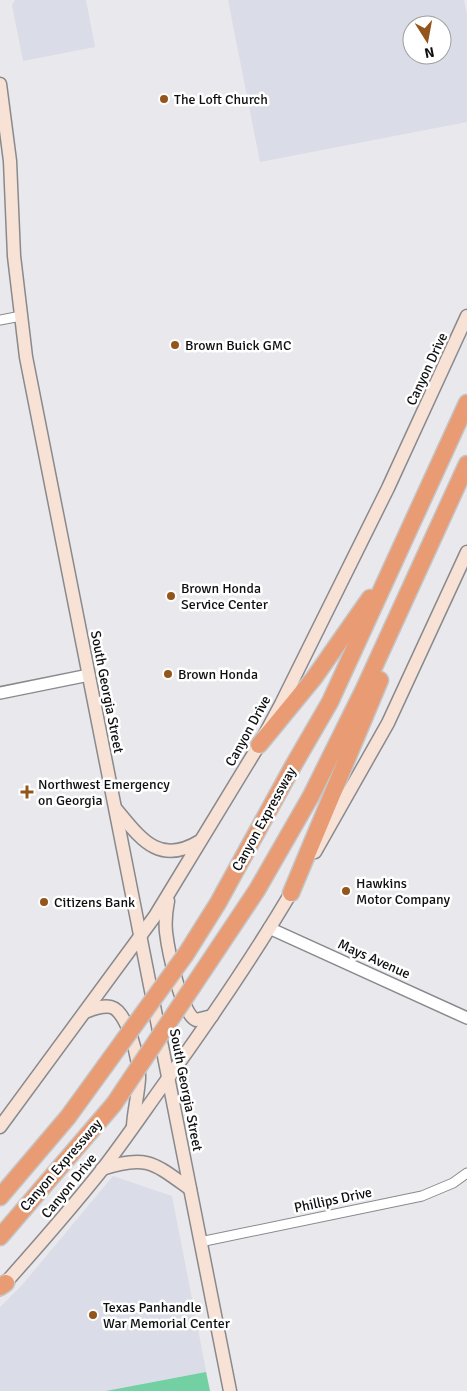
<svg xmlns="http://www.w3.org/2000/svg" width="467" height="1391" viewBox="0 0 467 1391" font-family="Signika,sans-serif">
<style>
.built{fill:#dadce7;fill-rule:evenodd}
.green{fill:#72d0a2}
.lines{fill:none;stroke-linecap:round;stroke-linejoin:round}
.minor-casing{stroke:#898a8d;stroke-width:11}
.tertiary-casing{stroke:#898a8d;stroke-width:14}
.secondary-casing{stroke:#898a8d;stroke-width:15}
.motorway-casing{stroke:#c5c5c6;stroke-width:19}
.minor{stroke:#fff;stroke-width:9}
.tertiary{stroke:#fff;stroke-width:11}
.secondary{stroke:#f8e1d5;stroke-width:12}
.motorway{stroke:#e99b73;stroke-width:16}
.motorway-bridge-casing{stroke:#c5c5c6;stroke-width:19;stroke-linecap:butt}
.motorway-bridge{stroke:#e99b73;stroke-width:16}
.poi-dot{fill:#93551b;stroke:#fff;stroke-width:2}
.labels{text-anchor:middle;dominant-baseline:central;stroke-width:5;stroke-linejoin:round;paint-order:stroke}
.poi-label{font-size:14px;fill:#0e0f10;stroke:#fff;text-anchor:start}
.street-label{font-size:14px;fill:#0e0f10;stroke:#fff}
</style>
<rect width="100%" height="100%" fill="#e9e9ed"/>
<!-- built -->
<g class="built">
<path d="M15,0h71l9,47 -72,14 -11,-56z"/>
<path d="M228,0h236l3,15v107l-207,40zM412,25h30v30h-30z"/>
<path d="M113,1176l59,20 38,195h-210v-84l23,-23z"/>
</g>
<!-- green -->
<path class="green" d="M206,1372l4,19h-104z"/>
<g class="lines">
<!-- minor casing -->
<g class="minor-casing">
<g id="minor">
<path d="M0,320l21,-4"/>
<path d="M200,1242l222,-46 31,-13 14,-10"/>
</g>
</g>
<!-- tertiary casing -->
<g class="tertiary-casing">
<g id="tertiary">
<path d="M0,693l89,-18"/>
<path d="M269,928l198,90"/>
</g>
</g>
<!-- secondary casing -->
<g class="secondary-casing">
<g id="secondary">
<path d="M0,84l10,77 4,95 12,101 204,1034"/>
<path d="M116,809c25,30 43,57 84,32"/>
<path d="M315,852l73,-129 79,-171"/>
<path d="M168,901c-2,10 -3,21 -2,31 2,17 15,82 30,88l16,-4"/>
<path d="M85,1012c8,-3 17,-7 26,-5 17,4 29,56 28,72 -1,16 -5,31 -6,47"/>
<path d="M0,1127l155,-211 104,-171 22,-41 107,-216 79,-172"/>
<path d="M102,1169c44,-15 52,-6 88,20"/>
<path d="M0,1289c35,-39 69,-78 101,-118 21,-27 40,-55 60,-83 47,-65 93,-132 134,-202"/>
</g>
</g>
<!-- motorway casing -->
<g class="motorway-casing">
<g id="motorway">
<path d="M259,745l55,-67 56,-80"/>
<path d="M291,893l89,-213"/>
<path d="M186,954l32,-51 75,-137 37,-64 137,-299"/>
<path d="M193,986l64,-96 54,-94 53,-107 103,-225"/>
<path d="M0,1197l68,-80 37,-51"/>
<path d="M0,1237l114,-133"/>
<path d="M0,1287l6,-4"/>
</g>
</g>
<!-- minor -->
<use href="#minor" class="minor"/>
<!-- tertiary -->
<use href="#tertiary" class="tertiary"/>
<!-- secondary -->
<use href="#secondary" class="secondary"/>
<!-- motorway -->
<use href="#motorway" class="motorway"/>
<!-- motorway-bridge casing -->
<g class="motorway-bridge-casing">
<g id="motorway-bridge">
<path d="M105,1066l81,-112"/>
<path d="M114,1104l79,-118"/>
</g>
</g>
<!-- motorway-bridge -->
<use href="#motorway-bridge" class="motorway-bridge"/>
</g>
<!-- markers -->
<g class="poi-dot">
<circle cx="164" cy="99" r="5"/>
<circle cx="175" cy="345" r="5"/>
<circle cx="171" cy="596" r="5"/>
<circle cx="168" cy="674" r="5"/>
<path d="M24.5 784.5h5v5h5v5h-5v5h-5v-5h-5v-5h5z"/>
<circle cx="346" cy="891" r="5"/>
<circle cx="44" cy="902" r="5"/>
<circle cx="93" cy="1315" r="5"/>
</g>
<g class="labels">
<!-- poi labels -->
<g class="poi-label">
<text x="174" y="99">The Loft Church</text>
<text x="185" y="345">Brown Buick GMC</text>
<text x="181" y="588">Brown Honda<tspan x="181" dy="16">Service Center</tspan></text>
<text x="178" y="674">Brown Honda</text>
<text x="38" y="784">Northwest Emergency<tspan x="38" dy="16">on Georgia</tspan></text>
<text x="356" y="883">Hawkins<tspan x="356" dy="16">Motor Company</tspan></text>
<text x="54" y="902">Citizens Bank</text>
<text x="103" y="1307">Texas Panhandle<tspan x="103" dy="16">War Memorial Center</tspan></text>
</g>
<!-- street labels -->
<g class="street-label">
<text transform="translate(427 369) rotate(-65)">Canyon Drive</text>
<text transform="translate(107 692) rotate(79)">South Georgia Street</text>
<text transform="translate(248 731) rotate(-61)">Canyon Drive</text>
<text transform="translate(264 819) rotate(-61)">Canyon Expressway</text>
<text transform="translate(374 959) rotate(24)">Mays Avenue</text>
<text transform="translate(186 1090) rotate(79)">South Georgia Street</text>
<text transform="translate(61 1165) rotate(-49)">Canyon Expressway</text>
<text transform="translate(69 1186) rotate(-51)">Canyon Drive</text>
<text transform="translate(333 1200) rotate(-12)">Phillips Drive</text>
</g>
</g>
<!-- north arrow -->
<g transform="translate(427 40) rotate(169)"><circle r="24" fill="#ffffff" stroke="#9f9f9f"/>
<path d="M0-4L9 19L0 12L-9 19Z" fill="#93551b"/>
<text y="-8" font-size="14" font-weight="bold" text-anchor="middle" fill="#0e0f10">N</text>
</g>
</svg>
